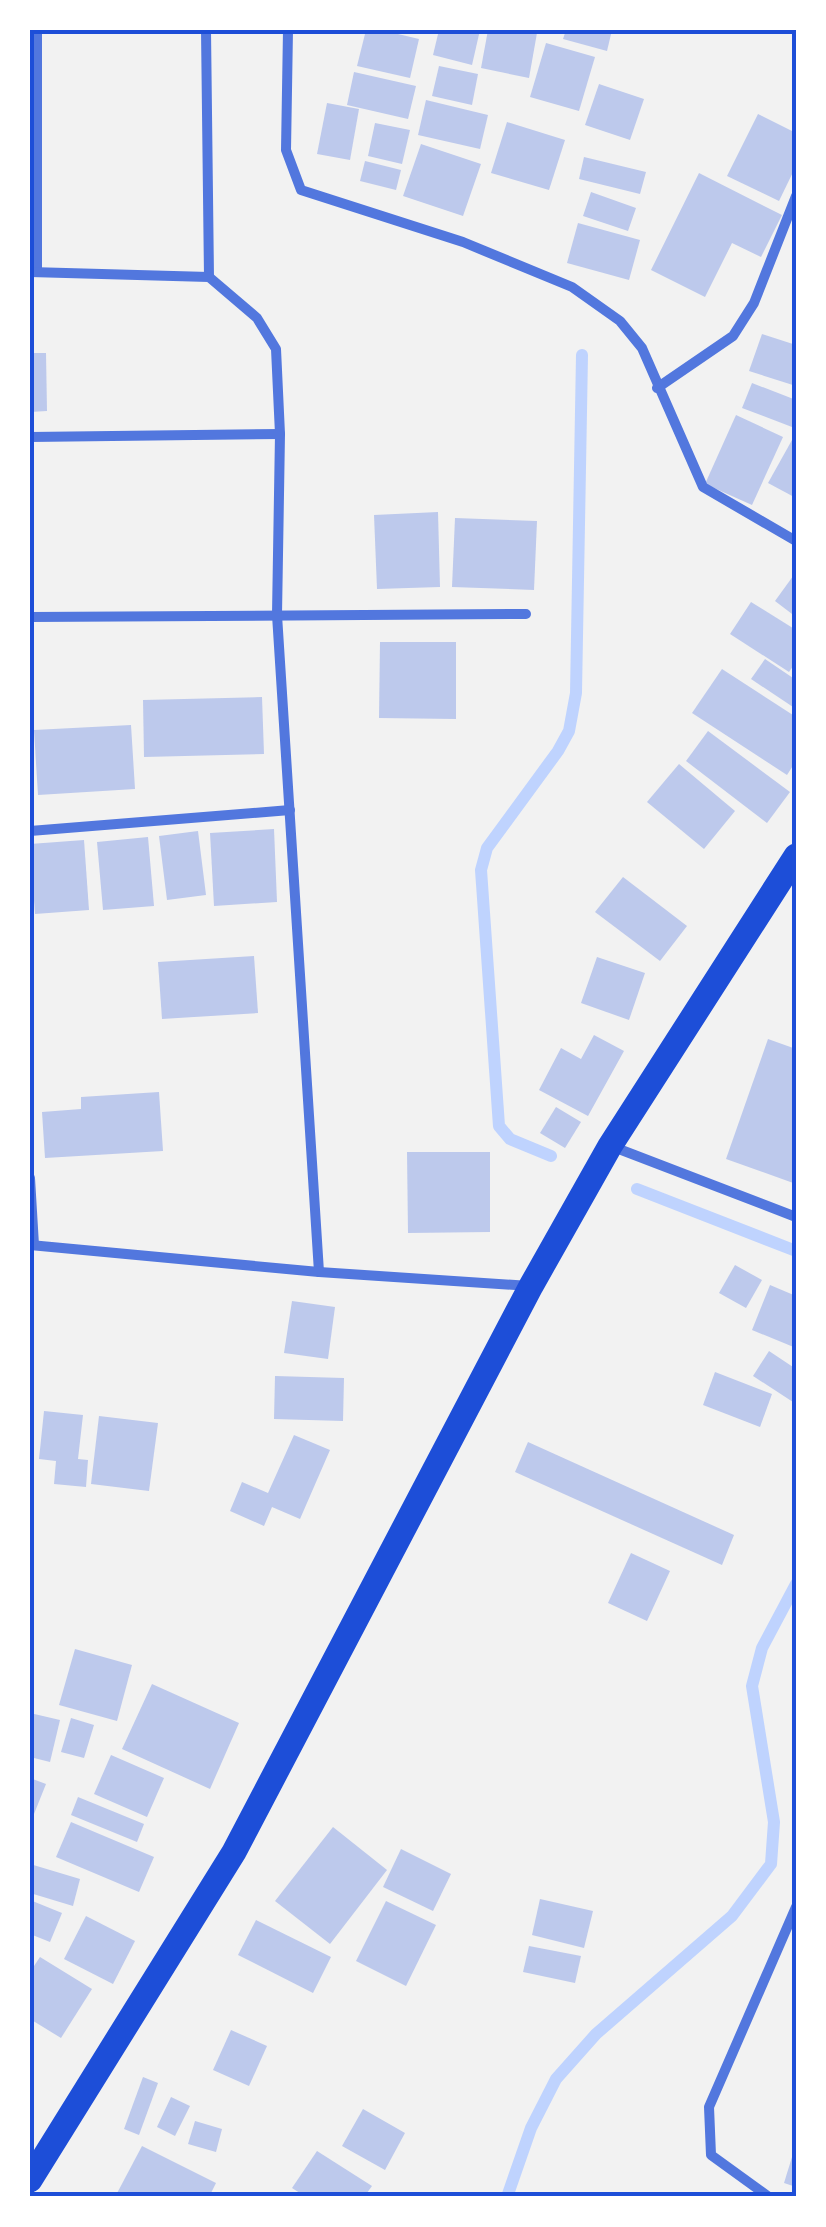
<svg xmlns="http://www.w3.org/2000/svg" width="826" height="2227" viewBox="0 0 826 2227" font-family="'DM Sans',sans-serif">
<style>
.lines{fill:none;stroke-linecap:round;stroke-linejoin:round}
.stream{stroke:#bfd3fe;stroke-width:12}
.building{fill:#bdc9ec}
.minor{stroke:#5277de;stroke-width:10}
.primary{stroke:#1d4ed8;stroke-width:25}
.neatline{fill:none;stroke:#1d4ed8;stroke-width:4}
</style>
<rect width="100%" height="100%" fill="#f2f2f2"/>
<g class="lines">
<!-- stream -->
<g class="stream">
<path d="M551,1156l-41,-17 -11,-13 -18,-256 6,-22 71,-97 11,-20 7,-38 6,-338"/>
<path d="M637,1189l159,62"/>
<path d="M507,2197l24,-69 25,-49 40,-45 136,-118 39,-52 3,-42 -22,-136 10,-38 34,-64"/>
</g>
</g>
<!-- building -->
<g class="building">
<path d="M366,30h15l38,9 -9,39 -53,-12z"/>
<path d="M439,30h41l-8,35 -39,-10z"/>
<path d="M488,30l49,3 -8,45 -48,-10z"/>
<path d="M566,30h46l-5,21 -44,-12z"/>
<path d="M546,43l49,14 -16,54 -49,-14z"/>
<path d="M439,66l39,8 -6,31 -40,-9z"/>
<path d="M354,72l62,14 -8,33 -61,-14z"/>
<path d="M599,84l45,15 -14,41 -45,-15z"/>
<path d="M426,100l62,15 -8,34 -62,-14z"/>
<path d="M327,103l32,6 -9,51 -33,-6z"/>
<path d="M758,114l38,19v33l-17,35 -52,-25z"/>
<path d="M507,122l58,18 -16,50 -58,-17z"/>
<path d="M375,123l35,7 -8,34 -34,-8z"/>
<path d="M421,144l60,20 -18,52 -60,-20z"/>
<path d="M584,157l62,15 -6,22 -61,-15z"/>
<path d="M365,161l36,9 -5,20 -36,-9z"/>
<path d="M699,173l83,42 -21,42 -29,-14 -27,54 -54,-27z"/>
<path d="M591,192l45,16 -8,23 -45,-15z"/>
<path d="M578,223l62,17 -11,40 -62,-17z"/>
<path d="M762,334l34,11v41l-47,-15z"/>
<path d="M30,353h16l1,58 -17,1z"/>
<path d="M752,383l44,17v15l-4,12 -50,-19z"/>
<path d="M736,415l47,22 -31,68 -47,-21z"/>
<path d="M792,440l4,3v55l-28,-15z"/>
<path d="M438,512l2,75 -63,2 -3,-74z"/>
<path d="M455,518l82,3 -3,69 -82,-3z"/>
<path d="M796,572v45l-21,-16z"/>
<path d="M751,602l45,28v32l-7,10 -59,-38z"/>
<path d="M380,642h76v77l-77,-1z"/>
<path d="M765,659l31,21v29l-45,-30z"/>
<path d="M722,669l74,48v44l-9,14 -95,-62z"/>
<path d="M262,697l2,57 -120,3 -1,-57z"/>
<path d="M131,725l4,64 -97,6 -4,-65z"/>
<path d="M708,731l82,61 -23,31 -81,-62z"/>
<path d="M679,764l56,47 -31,38 -57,-47z"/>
<path d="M274,829l3,73 -63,4 -4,-73z"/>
<path d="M198,831l8,64 -39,5 -8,-64z"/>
<path d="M148,837l6,69 -51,4 -6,-68z"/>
<path d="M84,840l5,70 -54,4 -5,-70z"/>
<path d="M623,877l64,49 -27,35 -65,-49z"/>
<path d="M254,956l4,57 -96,6 -4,-57z"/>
<path d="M597,957l48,16 -16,47 -48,-17z"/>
<path d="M594,1035l30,16 -36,65 -49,-26 22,-42 20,11z"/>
<path d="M768,1039l28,10v135l-70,-25z"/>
<path d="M159,1092l4,59 -118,7 -3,-46 39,-3v-12z"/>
<path d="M556,1107l25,15 -16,26 -25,-15z"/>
<path d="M407,1152h83v80l-82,1z"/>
<path d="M735,1265l27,15 -16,28 -27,-15z"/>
<path d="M770,1285l26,11v52l-44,-18z"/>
<path d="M292,1301l43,6 -7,52 -44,-6z"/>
<path d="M769,1351l27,18v35l-43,-28z"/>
<path d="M715,1372l57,22 -12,33 -57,-22z"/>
<path d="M275,1376l69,2 -1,43 -69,-2z"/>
<path d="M44,1411l39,4 -5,44 10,1 -2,27 -32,-3 2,-23 -17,-2z"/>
<path d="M99,1416l59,7 -9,68 -58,-7z"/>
<path d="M294,1435l36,15 -30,69 -28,-12 -8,19 -34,-15 12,-29 26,11z"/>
<path d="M528,1442l206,93 -12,30 -207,-93z"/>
<path d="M631,1553l39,18 -23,50 -39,-18z"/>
<path d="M75,1649l57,16 -15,56 -58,-16z"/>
<path d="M152,1684l87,39 -29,66 -88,-40z"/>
<path d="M30,1713l30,7 -10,42 -20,-5z"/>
<path d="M71,1718l23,7 -10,33 -23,-6z"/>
<path d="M111,1755l53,23 -17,39 -53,-23z"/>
<path d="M30,1778l16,6 -16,40z"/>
<path d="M78,1797l66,27 -7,18 -66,-27z"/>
<path d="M71,1822l83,35 -15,35 -83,-35z"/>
<path d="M333,1827l54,43 -57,74 -55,-43z"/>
<path d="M401,1849l50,25 -18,37 -50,-24z"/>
<path d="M30,1864l50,15 -7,27 -43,-13z"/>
<path d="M540,1899l53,12 -9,37 -52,-13z"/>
<path d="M30,1900l32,13 -12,29 -20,-8z"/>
<path d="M386,1901l50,24 -30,61 -50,-25z"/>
<path d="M86,1916l49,25 -22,43 -49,-25z"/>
<path d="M256,1920l75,37 -18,36 -75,-38z"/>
<path d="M529,1946l52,10 -6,27 -52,-11z"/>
<path d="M40,1957l52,32 -31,49 -31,-19v-47z"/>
<path d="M231,2030l36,16 -18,40 -36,-16z"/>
<path d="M143,2077l15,6 -19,52 -15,-6z"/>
<path d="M171,2097l19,9 -15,30 -18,-9z"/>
<path d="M363,2109l42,24 -20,37 -43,-24z"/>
<path d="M195,2121l27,8 -6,23 -28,-8z"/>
<path d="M796,2144v43l-12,-4z"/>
<path d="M142,2146l74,37 -7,14h-94z"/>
<path d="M317,2151l55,35 -8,11h-58l-14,-9z"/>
</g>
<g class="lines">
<!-- minor -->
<g class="minor">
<path d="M37,30v242"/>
<path d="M206,30l3,247"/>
<path d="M288,30l-2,120 15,40 162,52 109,45 48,34 22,27 61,139 93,54"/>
<path d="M30,272l179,5 48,41 19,31 4,85 -3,181 42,657"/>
<path d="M657,388l76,-52 21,-33 42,-107"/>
<path d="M30,437l250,-3"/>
<path d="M30,617l496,-3"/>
<path d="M30,831l260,-21"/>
<path d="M611,1146l185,71"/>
<path d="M30,1178l4,67"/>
<path d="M30,1245l289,27 211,14"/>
<path d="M769,2197l-58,-42 -2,-48 87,-200"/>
</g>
<!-- primary -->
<path class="primary" d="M30,2180l204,-328 297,-566 79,-140 186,-290"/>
</g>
<!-- border -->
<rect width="826" height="2227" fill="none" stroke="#ffffff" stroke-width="65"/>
<rect x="32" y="32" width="762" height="2162" class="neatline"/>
</svg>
